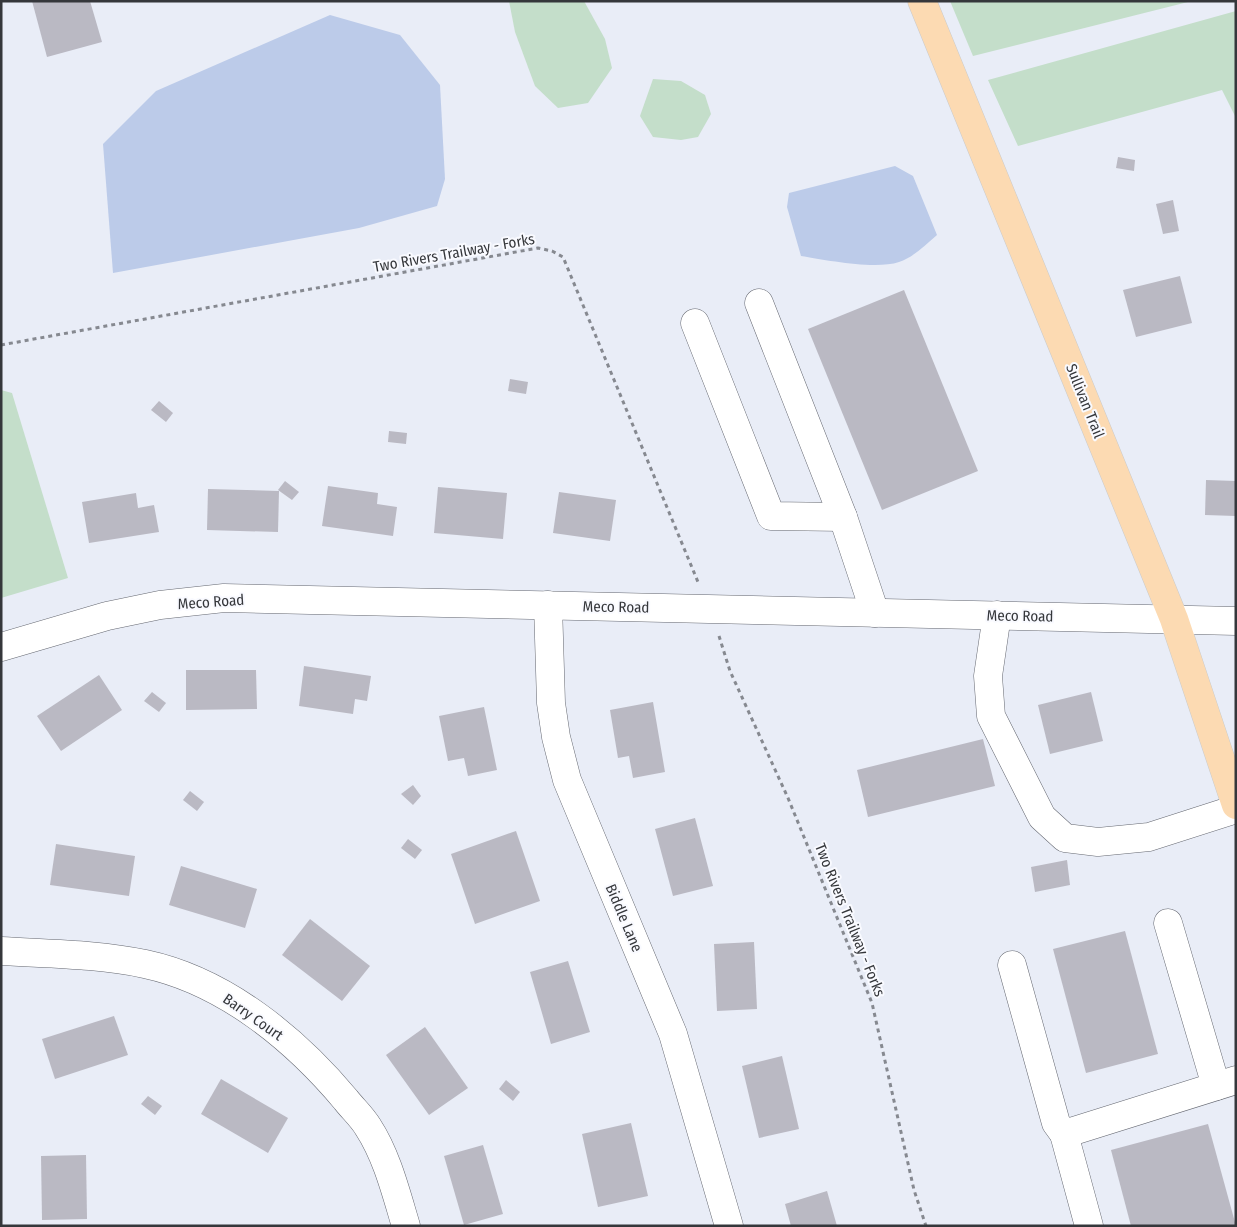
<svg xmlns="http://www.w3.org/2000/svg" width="1237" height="1227" viewBox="0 0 1237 1227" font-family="'Fira Sans Condensed',sans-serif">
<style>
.green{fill:#c4deca}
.water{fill:#bccbe9}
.building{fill:#bab9c3}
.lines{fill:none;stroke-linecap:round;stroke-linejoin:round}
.minor-casing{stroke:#656871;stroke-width:29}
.major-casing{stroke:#cacbcc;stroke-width:29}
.path{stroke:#868990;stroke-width:3;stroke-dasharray:4 4;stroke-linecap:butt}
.minor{stroke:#fff;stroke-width:28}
.major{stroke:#fcdab2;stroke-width:28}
.labels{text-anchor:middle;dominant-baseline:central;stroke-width:4;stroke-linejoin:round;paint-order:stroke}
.street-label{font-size:15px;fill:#35373b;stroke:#f9faff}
</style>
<rect width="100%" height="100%" fill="#e9edf7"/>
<!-- green -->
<g class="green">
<path d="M509,1h75l21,38 7,29 -24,35 -30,5 -23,-22 -20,-54z"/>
<path d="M950,1h242l-219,55z"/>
<path d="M1236,11v107l-14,-28 -204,56 -30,-66z"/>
<path d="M653,79l28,2 24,14 6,19 -13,23 -17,3 -28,-3 -13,-21z"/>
<path d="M1,390l11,3 56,185 -67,20z"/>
</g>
<!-- water -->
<g class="water">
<path d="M330,15l70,20 40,50 5,94 -8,27 -78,22 -246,45 -10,-129 53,-53z"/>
<path d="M895,166l18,10 24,59c-12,10 -23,22 -38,27 -24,8 -73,-2 -98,-6l-14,-49 2,-14z"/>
</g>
<!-- building -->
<g class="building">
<path d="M32,1h58l12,41 -55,15z"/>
<path d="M1118,157l17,3 -1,11 -18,-3z"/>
<path d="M1173,200l6,31 -16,3 -7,-30z"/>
<path d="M1180,276l12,47 -56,14 -13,-47z"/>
<path d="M904,290l74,181 -96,39 -74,-181z"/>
<path d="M510,379l18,3 -2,12 -18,-3z"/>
<path d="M159,401l14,12 -7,9 -15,-12z"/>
<path d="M389,431l18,2 -1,11 -18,-2z"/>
<path d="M1206,480l30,1v35l-31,-1z"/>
<path d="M285,481l14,11 -7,8 -14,-10z"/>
<path d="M328,486l50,7 -1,11 20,3 -4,29 -71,-10z"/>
<path d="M438,487l69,6 -4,46 -69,-6z"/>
<path d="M208,489l71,2 -1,41 -71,-2z"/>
<path d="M559,492l57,8 -6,41 -57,-8z"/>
<path d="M136,493l2,15 16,-3 5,27 -70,11 -7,-41z"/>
<path d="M304,666l67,10 -4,25 -12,-2 -2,15 -54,-8z"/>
<path d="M186,670h70l1,39 -71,1z"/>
<path d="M99,675l23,35 -61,41 -24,-35z"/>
<path d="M152,692l14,11 -7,9 -15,-11z"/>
<path d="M1091,692l12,49 -53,13 -12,-49z"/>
<path d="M653,702l12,70 -32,6 -4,-22 -11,2 -8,-48z"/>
<path d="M484,707l13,63 -29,6 -4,-18 -16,3 -9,-45z"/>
<path d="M983,739l12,47 -127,31 -11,-47z"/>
<path d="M413,785l8,11 -8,9 -12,-11z"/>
<path d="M190,791l14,11 -7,9 -14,-11z"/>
<path d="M695,818l18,68 -40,10 -18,-67z"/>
<path d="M516,831l24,70 -65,23 -24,-70z"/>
<path d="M408,839l14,11 -7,9 -14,-11z"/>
<path d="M56,844l79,12 -6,40 -79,-11z"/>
<path d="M1067,860l3,25 -35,7 -4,-25z"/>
<path d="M181,866l76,23 -12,39 -76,-23z"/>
<path d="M310,919l60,47 -28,35 -60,-46z"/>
<path d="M1125,931l33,123 -72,19 -33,-124z"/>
<path d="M754,942l3,67 -40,2 -3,-67z"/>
<path d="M568,961l22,71 -39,12 -21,-72z"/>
<path d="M114,1016l14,39 -73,24 -13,-40z"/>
<path d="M425,1027l43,61 -39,27 -43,-60z"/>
<path d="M782,1056l17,73 -40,9 -17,-72z"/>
<path d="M221,1079l67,39 -20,35 -67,-39z"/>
<path d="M506,1080l14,12 -7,9 -14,-12z"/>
<path d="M148,1096l14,10 -7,9 -14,-11z"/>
<path d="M631,1123l17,73 -50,11 -16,-73z"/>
<path d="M1208,1124l28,102h-105l-20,-76z"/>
<path d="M483,1145l20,69 -39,11 -20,-69z"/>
<path d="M86,1155l1,64 -45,1 -1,-64z"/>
<path d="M827,1191l10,35h-46l-6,-22z"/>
</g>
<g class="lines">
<!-- minor casing -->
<g class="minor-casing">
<g id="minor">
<path d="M759,303l84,214 32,96"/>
<path d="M695,323l76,193 72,1"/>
<path d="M548,605l3,98 5,34 11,43 106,254 56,192"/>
<path d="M997,615l-9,61 3,40 51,101 23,21 33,4 51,-5 87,-28"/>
<path d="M1,647l106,-31 53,-11 64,-7 1012,23"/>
<path d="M1168,923l48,163"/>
<path d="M1,951c48,3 97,3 144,13 80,17 150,75 201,136 7,9 16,17 22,27 19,29 28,66 38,99"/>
<path d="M1012,965l44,158 8,11"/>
<path d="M1089,1226l-25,-92 172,-54"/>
</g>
</g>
<!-- major casing -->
<g class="major-casing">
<path id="major" d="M922,1l252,618 62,186"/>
</g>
<!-- path -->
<g class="path">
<path d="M1,345l537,-97 14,3 11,6 135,325"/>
<path d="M719,636l11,35 58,127 84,205 42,187 12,36"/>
</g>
<!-- minor -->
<use href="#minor" class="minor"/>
<!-- major -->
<use href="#major" class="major"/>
</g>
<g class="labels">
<!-- street labels -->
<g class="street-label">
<text transform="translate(454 253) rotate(-10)">Two Rivers Trailway - Forks</text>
<text transform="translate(1085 401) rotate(68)">Sullivan Trail</text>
<text transform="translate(211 602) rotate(-4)">Meco Road</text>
<text transform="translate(616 607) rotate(1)">Meco Road</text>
<text transform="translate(1020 616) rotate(1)">Meco Road</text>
<text transform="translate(624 918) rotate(67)">Biddle Lane</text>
<text transform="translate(850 920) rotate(68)">Two Rivers Trailway - Forks</text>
<text transform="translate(253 1017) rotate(35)">Barry Court</text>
</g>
</g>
<!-- border -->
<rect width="1237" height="1227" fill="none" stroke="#35373b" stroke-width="5"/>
</svg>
